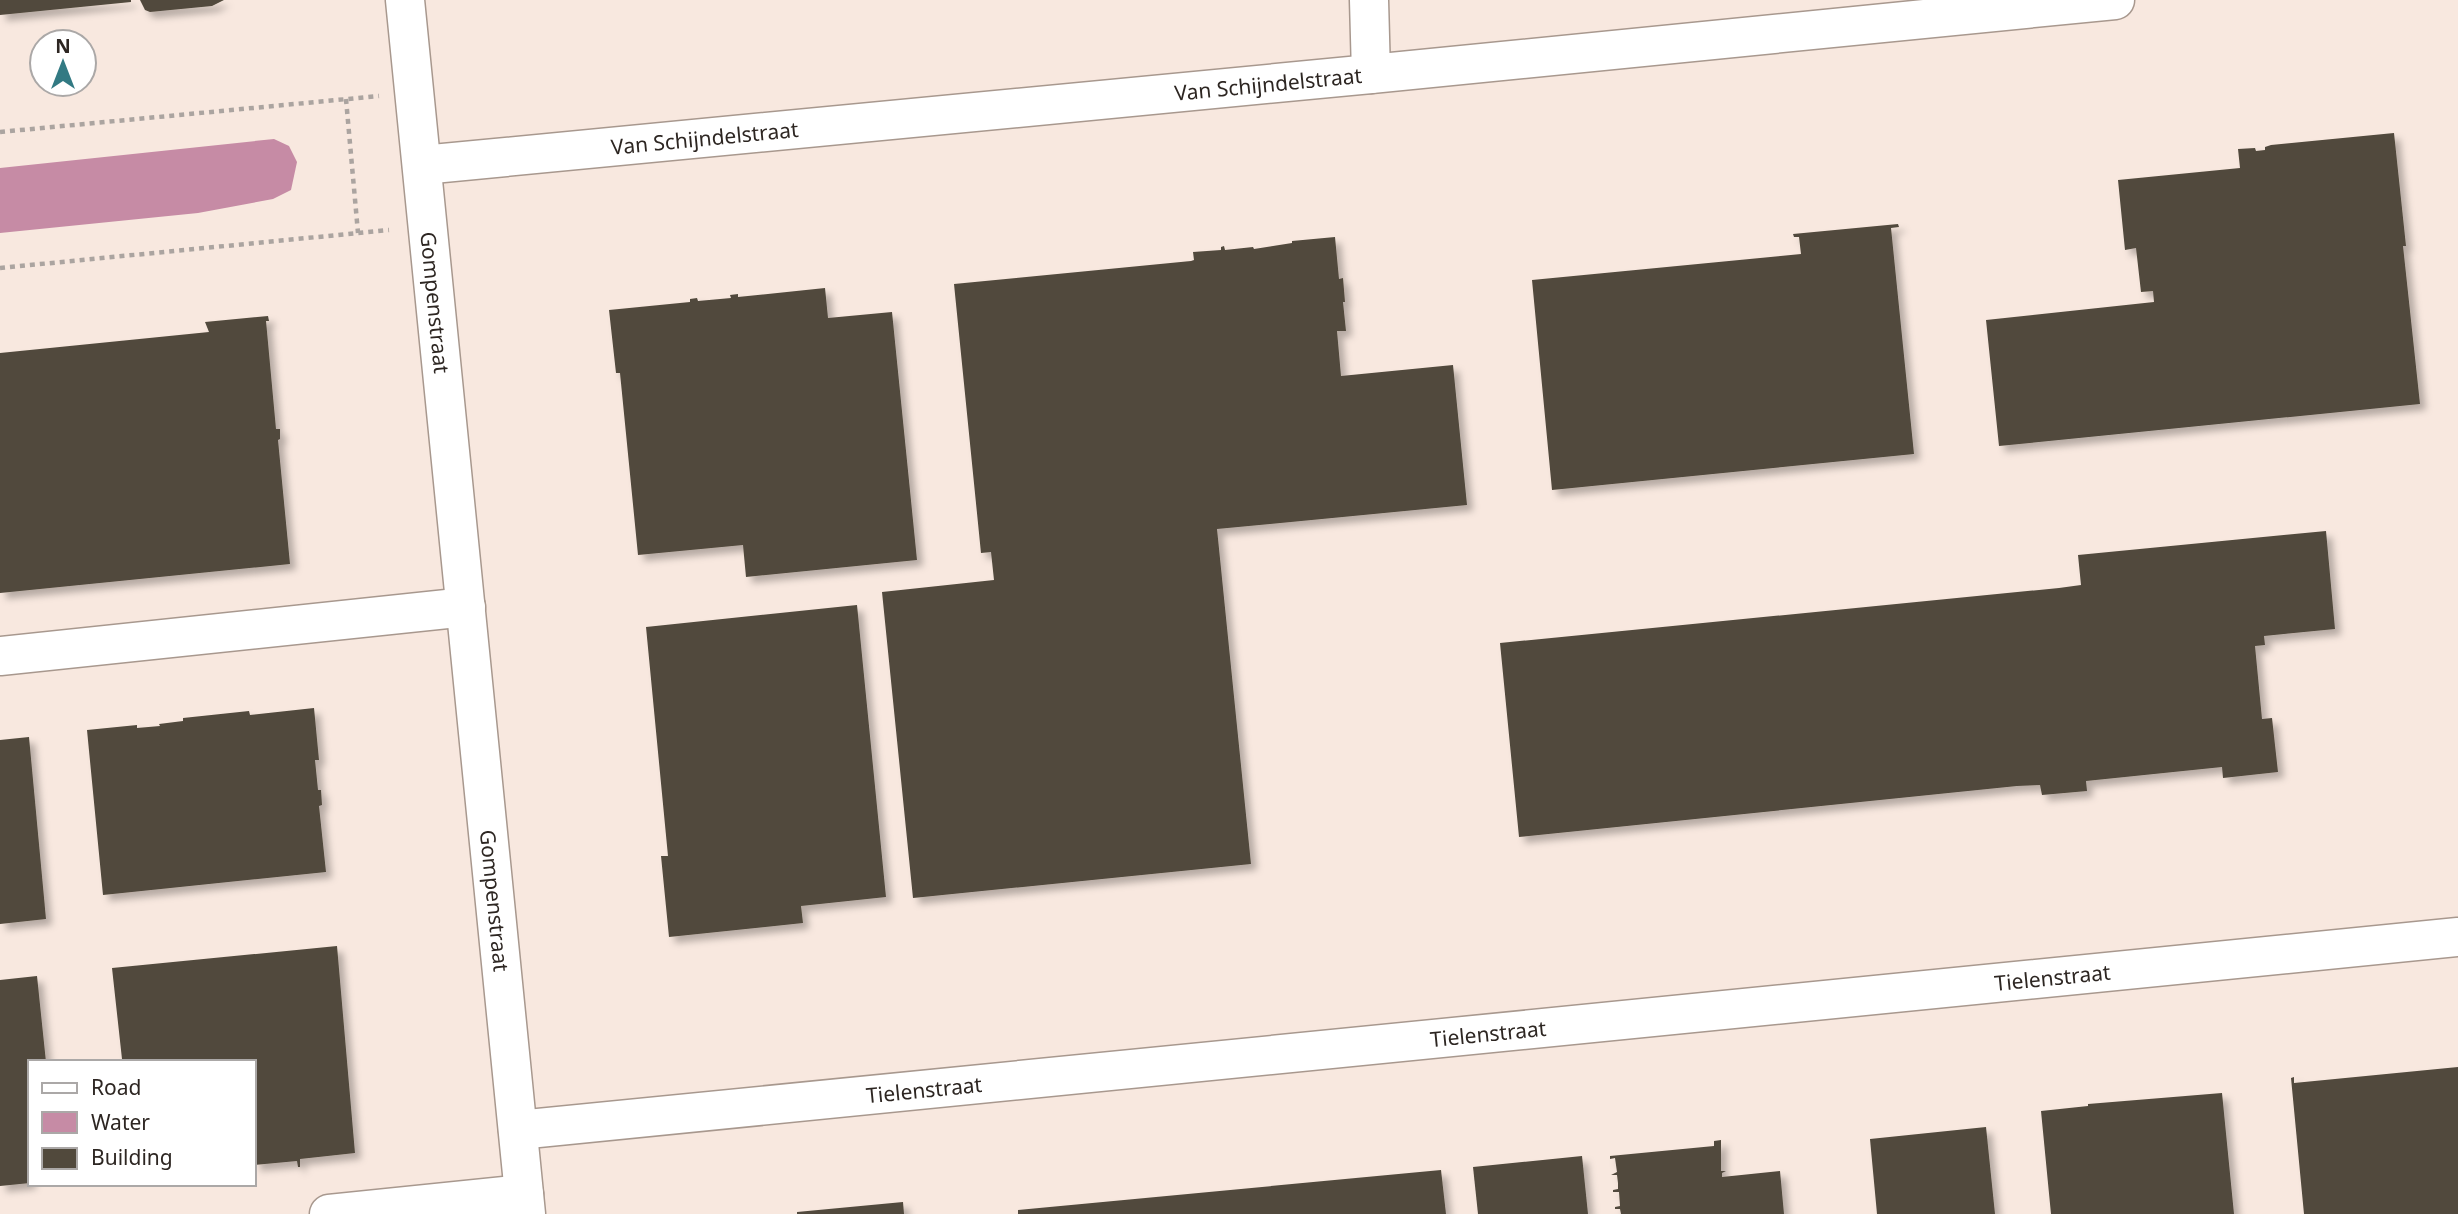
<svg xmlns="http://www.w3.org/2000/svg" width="2458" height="1214" viewBox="0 0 2458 1214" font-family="'Noto Sans',sans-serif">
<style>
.built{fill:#f8e8df;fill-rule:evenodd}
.water{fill:#c68ba5}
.building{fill:#51493c;filter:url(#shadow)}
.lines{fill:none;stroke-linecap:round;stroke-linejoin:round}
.minor-casing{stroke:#a8988e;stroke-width:41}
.path{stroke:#aba4a0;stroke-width:4.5;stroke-dasharray:5 5;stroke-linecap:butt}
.minor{stroke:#fff;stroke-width:38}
.labels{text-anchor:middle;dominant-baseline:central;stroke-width:7;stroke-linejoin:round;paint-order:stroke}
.street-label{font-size:21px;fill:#2d2622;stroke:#fff}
</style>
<defs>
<filter id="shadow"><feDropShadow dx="6" dy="6" stdDeviation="3.5" flood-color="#0004"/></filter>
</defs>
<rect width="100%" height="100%" fill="#fef6f2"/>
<!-- built -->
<path class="built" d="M0,0h2458v1214h-2458zM42,42h42v42h-42zM30,1062h224v122h-224z"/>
<!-- water -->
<path class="water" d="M274,139l15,7 8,16 -6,28 -18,9 -75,14 -198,20v-65z"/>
<!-- building -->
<g class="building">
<path d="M0,0h131v2l-131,13z"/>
<path d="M140,0h84l-12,6 -62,6 -5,-2z"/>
<path d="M2394,133l12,113h-3l17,158 -421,42 -13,-126 168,-18 -1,-11 -12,1 -5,-44 -11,2 -7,-70 122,-12 -2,-19 17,-1 1,3 9,-1v-3l6,-2z"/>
<path d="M1898,224l1,3 -8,1 23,226 -362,36 -20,-210 269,-26 -2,-17h-5l-1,-3z"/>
<path d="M1335,237l4,42 4,-1 2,24h-2l3,29h-9l4,45 112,-11 14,140 -250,24 34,335 -338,34 -31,-306 112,-12 -3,-28 -10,1 -27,-269 237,-23 3,-1 -1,-8 28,-2v-3l3,-1 1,4 28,-3 1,2 38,-6v-2z"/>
<path d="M825,288l3,30 64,-6 25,248 -171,17 -3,-32 -105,10 -18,-182h-4l-7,-63 81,-8v-3l7,-1 1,3 33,-3 -1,-3 8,-1v3z"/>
<path d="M268,316l1,5h-3l10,108h4v10l-2,1 12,124 -290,29v-240l209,-21 -4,-10z"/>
<path d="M2326,531l9,98 -71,7 1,9 -10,1 7,73 10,-1 6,54 -55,6 -1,-11 -136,14 1,10 -45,4 -2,-10 -23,1 -498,51 -19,-194 559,-55 22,-3 -3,-30z"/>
<path d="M857,605l29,292 -85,9 2,17 -134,14 -8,-81h7l-22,-229z"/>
<path d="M314,708l5,52h-4l3,30h3l1,15 -3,1 7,66 -223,23 -16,-165 50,-5v3l23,-2 -1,-2 24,-3v-3l66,-7 1,4z"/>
<path d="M29,737l17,182 -46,5v-184z"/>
<path d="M337,946l18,207 -55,6v8h-2l-1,-6 -43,4v-103h-130l-2,-3 -10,-91z"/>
<path d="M37,976l9,86h-16v121l-30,3v-206z"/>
<path d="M2458,1067v147h-154l-13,-136 3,-1v6z"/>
<path d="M2222,1093l12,121h-183l-10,-103 47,-5v-2z"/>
<path d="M1986,1127l9,87h-118l-7,-75z"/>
<path d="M1721,1140v31h5l-4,2v4l58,-6 4,43h-163l-1,-5h-5v-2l5,-1 -1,-14h-6v-2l5,-1v-6l-1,-8h-6l6,-3 -2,-14 -5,1v-3l104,-10v-5z"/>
<path d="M1582,1156l6,58h-110l-5,-47z"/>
<path d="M1441,1170l5,44h-428v-4z"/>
<path d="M903,1202l1,12h-107v-2z"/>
</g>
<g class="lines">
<!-- minor casing -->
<g class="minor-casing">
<g id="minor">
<path id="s1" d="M405,0l121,1214"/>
<path d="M1369,0l2,74"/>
<path id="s2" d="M422,165l949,-91 744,-74"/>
<path d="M0,656l466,-49"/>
<path id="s3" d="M518,1130l1940,-193"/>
<path d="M329,1214l195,-20"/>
</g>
</g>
<!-- path -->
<g class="path">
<path d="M346,99l12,134"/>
<path d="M0,132l379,-36"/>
<path d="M0,268l389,-38"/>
</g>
<!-- minor -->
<use href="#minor" class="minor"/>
</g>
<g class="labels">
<!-- street labels -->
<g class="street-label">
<text stroke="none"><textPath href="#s2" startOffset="850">Van Schijndelstraat</textPath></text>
<text stroke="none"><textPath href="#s2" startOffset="284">Van Schijndelstraat</textPath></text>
<text stroke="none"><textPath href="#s1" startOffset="304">Gompenstraat</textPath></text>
<text stroke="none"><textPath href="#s1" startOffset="905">Gompenstraat</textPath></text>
<text stroke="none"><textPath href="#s3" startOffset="1542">Tielenstraat</textPath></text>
<text stroke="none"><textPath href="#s3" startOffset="975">Tielenstraat</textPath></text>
<text stroke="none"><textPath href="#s3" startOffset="408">Tielenstraat</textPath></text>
</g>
</g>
<!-- legend -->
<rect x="28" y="1060" width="228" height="126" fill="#ffffff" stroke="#aba8a7" stroke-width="2"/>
<rect x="42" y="1083" width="35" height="10" fill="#ffffff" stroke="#aba8a7" stroke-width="2"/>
<text x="91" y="1095" font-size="21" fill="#2d2622">Road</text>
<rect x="42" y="1112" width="35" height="21" fill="#c68ba5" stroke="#aba8a7" stroke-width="2"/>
<text x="91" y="1130" font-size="21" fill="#2d2622">Water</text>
<rect x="42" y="1148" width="35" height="21" fill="#51493c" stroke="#aba8a7" stroke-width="2"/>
<text x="91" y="1165" font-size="21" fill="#2d2622">Building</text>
<!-- north arrow -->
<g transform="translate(63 63)"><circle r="33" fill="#ffffff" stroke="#aba8a7" stroke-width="2"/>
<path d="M0-5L12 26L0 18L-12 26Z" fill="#327a83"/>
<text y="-10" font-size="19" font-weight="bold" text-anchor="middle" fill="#2d2622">N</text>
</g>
</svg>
